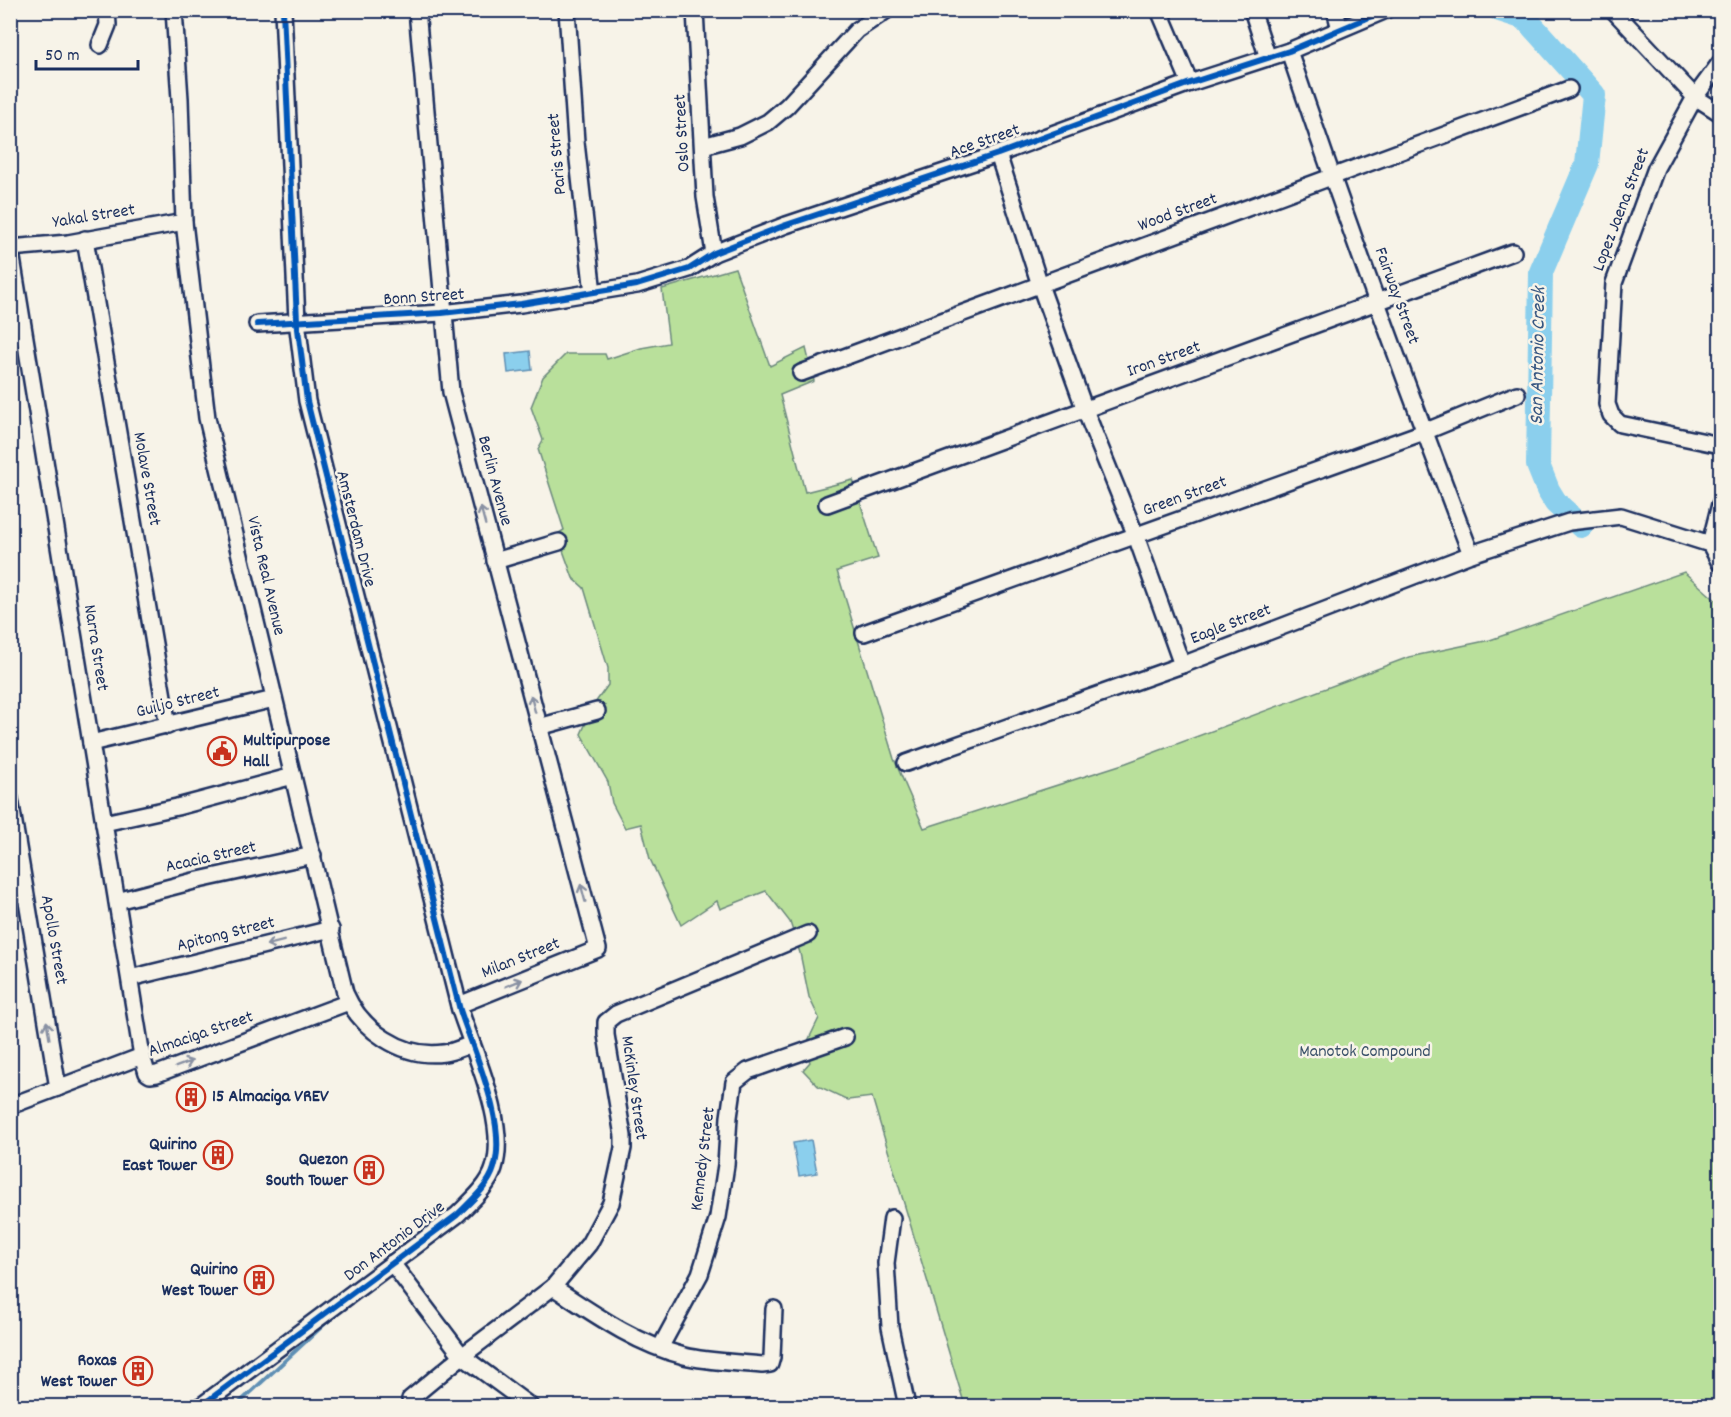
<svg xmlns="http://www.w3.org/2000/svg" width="1731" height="1417" viewBox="0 0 1731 1417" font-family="Dekko,sans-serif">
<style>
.green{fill:#b9e09b;stroke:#6a887c;stroke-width:1.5}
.water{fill:#8bcfed;stroke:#5e8fb4;stroke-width:1.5}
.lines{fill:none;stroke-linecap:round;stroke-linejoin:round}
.stream{stroke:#5e8fb4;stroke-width:4}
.river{stroke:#8bcfed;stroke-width:24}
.minor-casing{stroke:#1b2f5e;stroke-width:20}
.minor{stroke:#f7f3e8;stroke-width:15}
.cycleway-casing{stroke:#f7f3e8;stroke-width:10}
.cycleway{stroke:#0057b8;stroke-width:6}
.oneway{stroke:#8991a3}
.labels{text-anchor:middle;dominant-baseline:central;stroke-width:5;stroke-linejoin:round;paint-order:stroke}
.street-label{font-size:18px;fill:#1b2f5e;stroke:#f7f3e8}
.poi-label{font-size:18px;font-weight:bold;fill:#1b2f5e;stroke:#f7f3e8;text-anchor:end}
.park-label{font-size:18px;fill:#3b526a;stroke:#f7f3e8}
.water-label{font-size:20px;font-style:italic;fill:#375782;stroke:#f7f3e8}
</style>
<rect width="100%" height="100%" fill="#f7f3e8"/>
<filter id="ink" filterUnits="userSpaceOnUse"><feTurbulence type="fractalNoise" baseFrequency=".0167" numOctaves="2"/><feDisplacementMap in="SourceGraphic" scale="12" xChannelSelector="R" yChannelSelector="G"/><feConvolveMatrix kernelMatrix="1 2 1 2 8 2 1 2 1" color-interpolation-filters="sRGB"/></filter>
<g filter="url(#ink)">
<!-- green -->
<path class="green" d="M735,268l35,98 36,-18 8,33 -34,14 25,97 48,-12 25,78 -41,13 57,188 30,69 202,-65 283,-106 81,-17 194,-68 36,32v802h-755l-93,-309 -24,3 -30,-14 -15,-16 7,-8 -5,-15 14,-29 -10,-21 -9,-44 -10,-31 -24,-31 -46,18 -3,-8 -36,24 -31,-66 -9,-35 -16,4 -13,-25 -4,-21 -27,-48 14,-31 13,-18v-17l-24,-80 -11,-10 -16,-44 7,-4 -26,-81 5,-9 -12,-33 12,-30 23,-23h39l2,5 34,-11 28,-5 -7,-54z"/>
<!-- water -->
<g class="water">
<path d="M530,351l2,19 -24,3 -2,-19z"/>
<path d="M811,1140l6,33 -18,3 -6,-33z"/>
</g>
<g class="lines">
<!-- stream -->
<g class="stream">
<path d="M305,311l2,2"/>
<path d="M236,1406l94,-87"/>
</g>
<!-- river -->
<path class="river" d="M1500,10l25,8 69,77 -7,69 -46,108 -3,193 10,25 8,13 25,23"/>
<!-- minor casing -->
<g class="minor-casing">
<g id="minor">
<path d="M174,10l6,89 4,123 23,196 138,575c16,37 58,66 99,60 9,-1 19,-6 28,-9"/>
<path d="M417,10l34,382 147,557 -139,56"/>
<path d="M567,10l9,132 17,151"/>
<path d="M695,10l10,187 9,56"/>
<path d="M1159,10l31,73"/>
<path d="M1252,10l16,48"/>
<path d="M1335,10l5,19"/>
<path d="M1613,10l82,87 25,16"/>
<path d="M100,45l8,-20 -1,-15"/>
<path d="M1289,51c57,169 118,336 182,503"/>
<path d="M1720,63l-25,34 -39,71 -42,115 -7,121 4,11 9,9 100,21"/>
<path d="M703,146l37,-10 28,-14 19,-16 70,-76 30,-20"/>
<path d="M998,154l42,131 45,125 51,126 46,129"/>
<path d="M85,239l83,487"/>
<path d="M10,246l132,810 5,17 3,2 7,-1 192,-72"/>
<path d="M10,248l58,-5 116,-21"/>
<path d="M257,324l185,-11 79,-9 116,-19 52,-16 25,-16 72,-28 212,-71 192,-71 99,-32 97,-41"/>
<path d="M801,373l768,-284"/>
<path d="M827,504l686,-252"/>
<path d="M1710,544l10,-40"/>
<path d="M495,561l64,-19"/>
<path d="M864,633l560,-201 93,-38"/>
<path d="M539,727l58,-16"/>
<path d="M91,743l183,-44"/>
<path d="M906,763l276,-98 289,-111 98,-32 52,-6 89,28 10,19"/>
<path d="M10,799l48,289"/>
<path d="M104,823l73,-16 116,-31"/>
<path d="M117,901l77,-20 119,-26"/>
<path d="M130,978l201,-49"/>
<path d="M10,1106l132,-50"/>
<path d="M892,1218l-6,45 4,64 17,79"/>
<path d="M392,1263l70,93 68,50"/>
<path d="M553,1287c41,27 83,57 131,69 25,6 52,6 78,9l8,-1 2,-7 2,-48"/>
<path d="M660,1348l40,-74 18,-57 8,-52 3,-48 5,-35 14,-11 97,-34"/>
<path d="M410,1399l52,-43 91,-69 36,-43 22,-41 12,-55v-12l-17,-101v-13l10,-8 192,-80"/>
<path d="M201,1406l256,-191c13,-13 32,-29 37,-47 14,-44 -20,-115 -34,-158l-153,-609 -10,-80 -14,-311"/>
</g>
</g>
<!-- minor -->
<use href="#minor" class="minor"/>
<!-- cycleway casing -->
<g class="cycleway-casing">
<g id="cycleway">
<path d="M257,324l185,-11 79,-9 116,-19 52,-16 25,-16 72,-28 212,-71 192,-71 99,-32 97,-41"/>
<path d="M201,1406l256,-191c13,-13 32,-29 37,-47 14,-44 -20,-115 -34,-158l-153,-609 -10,-80 -14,-311"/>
</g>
</g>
<!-- cycleway -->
<use href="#cycleway" class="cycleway"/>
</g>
<!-- one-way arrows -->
<defs><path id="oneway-shaft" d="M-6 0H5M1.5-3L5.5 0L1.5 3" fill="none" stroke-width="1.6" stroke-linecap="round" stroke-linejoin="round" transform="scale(1.5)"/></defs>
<g class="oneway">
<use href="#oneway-shaft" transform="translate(483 516) rotate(-105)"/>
<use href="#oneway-shaft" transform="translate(533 704) rotate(-105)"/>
<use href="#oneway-shaft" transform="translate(583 893) rotate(-105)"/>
<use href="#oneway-shaft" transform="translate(275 943) rotate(166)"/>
<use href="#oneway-shaft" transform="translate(514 983) rotate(-22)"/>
<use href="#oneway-shaft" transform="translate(48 1030) rotate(-99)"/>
<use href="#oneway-shaft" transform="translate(184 1064) rotate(-20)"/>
</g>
</g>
<!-- icons -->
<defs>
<g id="civic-ring" transform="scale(1.5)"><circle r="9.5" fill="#f7f3e8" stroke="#c8321e" stroke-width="1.5"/><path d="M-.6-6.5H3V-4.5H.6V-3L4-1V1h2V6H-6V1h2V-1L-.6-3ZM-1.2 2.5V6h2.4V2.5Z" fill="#c8321e"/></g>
<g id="building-ring" transform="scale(1.5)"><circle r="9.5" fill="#f7f3e8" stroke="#c8321e" stroke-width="1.5"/><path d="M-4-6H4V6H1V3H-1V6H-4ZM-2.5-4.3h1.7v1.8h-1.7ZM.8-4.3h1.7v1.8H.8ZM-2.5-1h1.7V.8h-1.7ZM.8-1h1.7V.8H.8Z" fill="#c8321e"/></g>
</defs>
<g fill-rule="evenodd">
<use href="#civic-ring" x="222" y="751"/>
<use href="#building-ring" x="191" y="1097"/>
<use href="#building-ring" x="218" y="1155"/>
<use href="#building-ring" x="369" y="1170"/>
<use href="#building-ring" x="259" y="1280"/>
<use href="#building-ring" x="138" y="1371"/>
</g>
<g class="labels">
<!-- street labels -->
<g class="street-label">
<text transform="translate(683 133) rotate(-93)">Oslo Street</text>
<text transform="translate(985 142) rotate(-19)">Ace Street</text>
<text transform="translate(558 154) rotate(-95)">Paris Street</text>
<text transform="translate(1622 210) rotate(-69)">Lopez Jaena Street</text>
<text transform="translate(1178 213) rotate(-20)">Wood Street</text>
<text transform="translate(94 217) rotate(-9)">Yakal Street</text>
<text transform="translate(1396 296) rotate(70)">Fairway Street</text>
<text transform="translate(424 298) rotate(-4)">Bonn Street</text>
<text transform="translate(1164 360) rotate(-20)">Iron Street</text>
<text transform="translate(146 479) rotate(80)">Molave Street</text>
<text transform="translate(494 481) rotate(75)">Berlin Avenue</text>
<text transform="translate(1185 497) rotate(-20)">Green Street</text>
<text transform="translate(355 529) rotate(76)">Amsterdam Drive</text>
<text transform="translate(265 576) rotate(77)">Vista Real Avenue</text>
<text transform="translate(1231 625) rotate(-21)">Eagle Street</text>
<text transform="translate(95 648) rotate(81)">Narra Street</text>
<text transform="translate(178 703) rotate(-14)">Guiljo Street</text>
<text transform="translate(211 858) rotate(-13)">Acacia Street</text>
<text transform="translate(226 935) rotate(-14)">Apitong Street</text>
<text transform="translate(53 940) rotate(80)">Apollo Street</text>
<text transform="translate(521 959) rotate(-22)">Milan Street</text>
<text transform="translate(201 1035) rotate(-19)">Almaciga Street</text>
<text transform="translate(633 1088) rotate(82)">McKinley Street</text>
<text transform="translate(704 1159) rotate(-83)">Kennedy Street</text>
<text transform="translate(395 1242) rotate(-37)">Don Antonio Drive</text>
</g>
<!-- poi labels -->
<g class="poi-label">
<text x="243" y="741" text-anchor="start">Multipurpose<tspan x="243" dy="21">Hall</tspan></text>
<text x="212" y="1097" text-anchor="start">15 Almaciga VREV</text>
<text x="197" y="1145">Quirino<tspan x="197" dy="21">East Tower</tspan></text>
<text x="348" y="1160">Quezon<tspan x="348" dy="21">South Tower</tspan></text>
<text x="238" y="1270">Quirino<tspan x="238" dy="21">West Tower</tspan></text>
<text x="117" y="1361">Roxas<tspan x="117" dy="21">West Tower</tspan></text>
</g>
<!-- park labels -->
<g class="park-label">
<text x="1365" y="1052">Manotok Compound</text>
</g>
<!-- water labels -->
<g class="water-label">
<text transform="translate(1539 356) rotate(-89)">San Antonio Creek</text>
</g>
</g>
<!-- margin -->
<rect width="1731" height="1417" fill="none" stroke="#f7f3e8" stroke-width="36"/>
<rect x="18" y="18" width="1695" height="1381" fill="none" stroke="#1b2f5e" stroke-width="2" filter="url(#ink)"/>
<!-- scale -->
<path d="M36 60v9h102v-9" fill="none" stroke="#1b2f5e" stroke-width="3"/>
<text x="45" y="60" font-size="18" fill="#1b2f5e" stroke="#f7f3e8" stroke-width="4.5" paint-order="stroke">50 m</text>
</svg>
